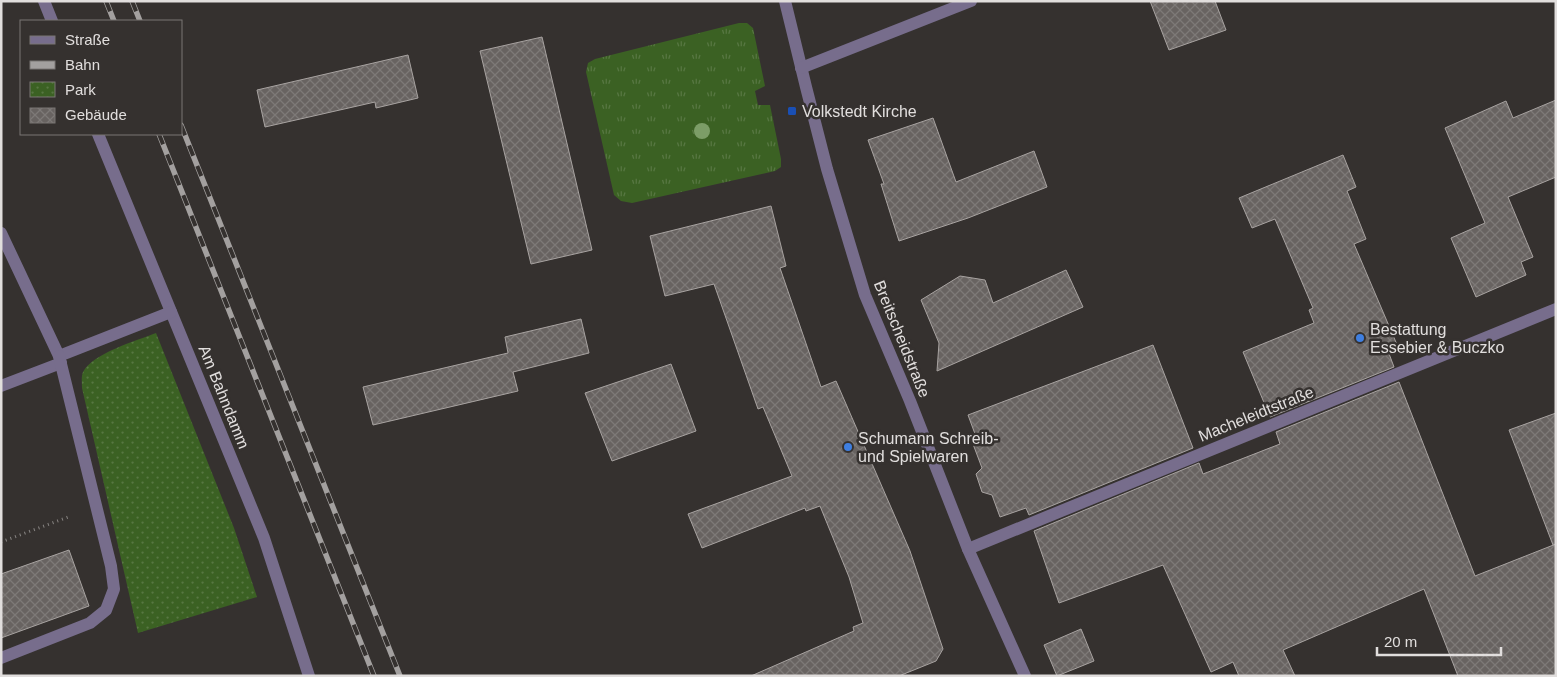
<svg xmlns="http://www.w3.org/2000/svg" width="1557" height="677" viewBox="0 0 1557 677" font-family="Helvetica,sans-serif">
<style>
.grass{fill:url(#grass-tufts)}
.park{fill:url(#park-dots)}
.building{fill:url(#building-cross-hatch);stroke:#a8a3a1}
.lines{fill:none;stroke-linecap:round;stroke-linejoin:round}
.path{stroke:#878482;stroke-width:3;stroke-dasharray:1 4;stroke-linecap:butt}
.minor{stroke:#776d8c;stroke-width:12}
.rail-casing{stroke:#a3a09f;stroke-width:5.5}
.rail{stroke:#35312f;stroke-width:4;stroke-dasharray:11;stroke-linecap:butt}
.tree{fill:#7c9d67}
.transit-dot{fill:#1a4fb4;stroke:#35312f;stroke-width:2}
.shop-dot{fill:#3f7fe0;stroke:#35312f;stroke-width:2}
.labels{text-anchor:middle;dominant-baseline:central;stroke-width:5;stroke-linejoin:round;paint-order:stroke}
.poi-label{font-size:16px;fill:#e1dedd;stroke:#35312f;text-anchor:start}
.street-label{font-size:16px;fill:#e1dedd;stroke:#35312f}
</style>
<defs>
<pattern id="grass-tufts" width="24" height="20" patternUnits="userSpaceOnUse" patternTransform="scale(1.25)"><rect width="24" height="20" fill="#3b6123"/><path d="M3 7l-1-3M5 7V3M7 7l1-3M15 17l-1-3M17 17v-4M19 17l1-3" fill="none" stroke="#577742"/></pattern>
<pattern id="park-dots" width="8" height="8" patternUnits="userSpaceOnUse" patternTransform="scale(1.25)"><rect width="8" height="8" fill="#3b6123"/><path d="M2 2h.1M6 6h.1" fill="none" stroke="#577742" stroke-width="1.8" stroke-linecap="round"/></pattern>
<pattern id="building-cross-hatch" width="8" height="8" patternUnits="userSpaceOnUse" patternTransform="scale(1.25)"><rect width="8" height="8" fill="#686361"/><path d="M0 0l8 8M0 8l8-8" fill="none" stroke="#7d7977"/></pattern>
</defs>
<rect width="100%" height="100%" fill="#35312f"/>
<!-- grass -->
<path class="grass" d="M739,23h8l6,5 12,58 -10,5 3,14h12l11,54v8l-6,4 -143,32 -11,-2 -7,-6 -28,-123 2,-9 7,-4z"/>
<!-- park -->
<path class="park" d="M156,333l78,195 23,69 -119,36 -56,-245c0,-5 -1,-11 1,-16 10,-19 53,-31 73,-39z"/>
<!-- building -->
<g class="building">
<path d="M1150,1h65l11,29 -57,20z"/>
<path d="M542,37l50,213 -61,14 -51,-213z"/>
<path d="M408,55l10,43 -42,10 -1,-6 -110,25 -8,-37z"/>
<path d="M1556,100v77l-48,20 25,60 -12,5 5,13 -50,22 -25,-59 34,-15 -40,-95 61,-27 7,17z"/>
<path d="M933,118l23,64 78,-31 13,36 -79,31 -69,23 -18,-57h3l-16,-44z"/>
<path d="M1343,155l13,32 -9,4 19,48 -12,5 44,103 -10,4 6,16 -124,50 -27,-65 71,-29 -5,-13 4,-2 -38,-89 -23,9 -13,-30z"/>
<path d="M771,206l15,60 -6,2 41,119 15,-6 74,170 33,98 -7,12 -37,15h-148l103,-45 -1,-4 10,-4 -14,-46 -29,-71 -14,5 -1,-3 -103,40 -14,-34 104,-38 -29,-69 -5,2 -44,-125 -49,12 -15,-60z"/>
<path d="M1066,270l17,37 -146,64 2,-28 -18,-43 39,-24 25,4 8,23z"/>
<path d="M581,319l8,34 -76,19 5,19 -145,34 -10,-38 145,-34 -3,-16z"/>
<path d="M1153,345l40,103 -164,67 -3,-7 -26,9 -8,-22 -10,-3 -6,-18 6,-6 -9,-24 5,-2 -10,-27z"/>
<path d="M671,364l25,67 -84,30 -27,-68z"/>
<path d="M1399,382l76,194 81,-32v132h-98l-34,-87 -141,61 12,26h-56l-6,-14 -22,10 -48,-107 -104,38 -25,-72 165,-68 4,11 77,-30 -4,-12z"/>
<path d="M1556,413v131l-3,1 -44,-115z"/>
<path d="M69,550l20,56 -88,32v-64z"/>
<path d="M1081,629l13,32 -37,15 -13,-31z"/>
</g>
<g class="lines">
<!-- path -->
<path class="path" d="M1,542l70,-26"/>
<!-- minor -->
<g class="minor">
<path d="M44,1l8,20"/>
<path d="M785,1l21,86 21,82 38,126 45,106 58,148 57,127"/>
<path d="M801,68l170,-67"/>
<path d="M98,134l166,404 45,138"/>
<path d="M1,233l58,123 112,-44"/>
<path d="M1,386l60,-23"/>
<path d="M968,549l588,-240"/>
<path d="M1,658l89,-35 16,-13 8,-21 -3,-23 -52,-210"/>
</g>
<!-- rail casing -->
<g class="rail-casing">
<g id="rail">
<path d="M106,1l8,20"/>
<path d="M132,1l8,20"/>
<path d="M181,125l219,551"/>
<path d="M159,134l215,542"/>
</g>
</g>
<!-- rail -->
<use href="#rail" class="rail"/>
</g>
<!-- trees -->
<circle class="tree" cx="702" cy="131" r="8"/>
<!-- markers -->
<rect class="transit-dot" x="787" y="106" width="10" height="10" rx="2.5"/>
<g class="shop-dot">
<circle cx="1360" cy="338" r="5"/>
<circle cx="848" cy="447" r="5"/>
</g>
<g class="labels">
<!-- poi labels -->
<g class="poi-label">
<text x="802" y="111">Volkstedt Kirche</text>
<text x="1370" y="329">Bestattung<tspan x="1370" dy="18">Essebier &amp; Buczko</tspan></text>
<text x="858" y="438">Schumann Schreib-<tspan x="858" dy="18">und Spielwaren</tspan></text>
</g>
<!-- street labels -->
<g class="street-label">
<text transform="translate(902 339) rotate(68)">Breitscheidstraße</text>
<text transform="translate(224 397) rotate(68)">Am Bahndamm</text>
<text transform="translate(1256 414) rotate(-22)">Macheleidtstraße</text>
</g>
</g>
<!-- border -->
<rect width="1557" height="677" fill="none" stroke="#e1dedd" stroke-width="5"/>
<!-- legend -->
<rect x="20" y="20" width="162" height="115" fill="#35312f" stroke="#7a7675"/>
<rect x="30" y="36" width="25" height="8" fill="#776d8c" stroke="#7a7675"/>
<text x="65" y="45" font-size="15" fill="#e1dedd">Straße</text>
<rect x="30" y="61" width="25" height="8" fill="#a3a09f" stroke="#7a7675"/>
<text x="65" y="70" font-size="15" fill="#e1dedd">Bahn</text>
<rect x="30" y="82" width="25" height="15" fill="url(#park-dots)" stroke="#7a7675"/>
<text x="65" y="95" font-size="15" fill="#e1dedd">Park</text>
<rect x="30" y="108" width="25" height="15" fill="url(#building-cross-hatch)" stroke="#7a7675"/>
<text x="65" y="120" font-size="15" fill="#e1dedd">Gebäude</text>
<!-- scale -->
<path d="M1377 647v8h124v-8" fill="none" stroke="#e1dedd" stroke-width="2.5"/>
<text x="1384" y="647" font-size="15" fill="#e1dedd" stroke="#35312f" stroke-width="4" paint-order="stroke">20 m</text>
</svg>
